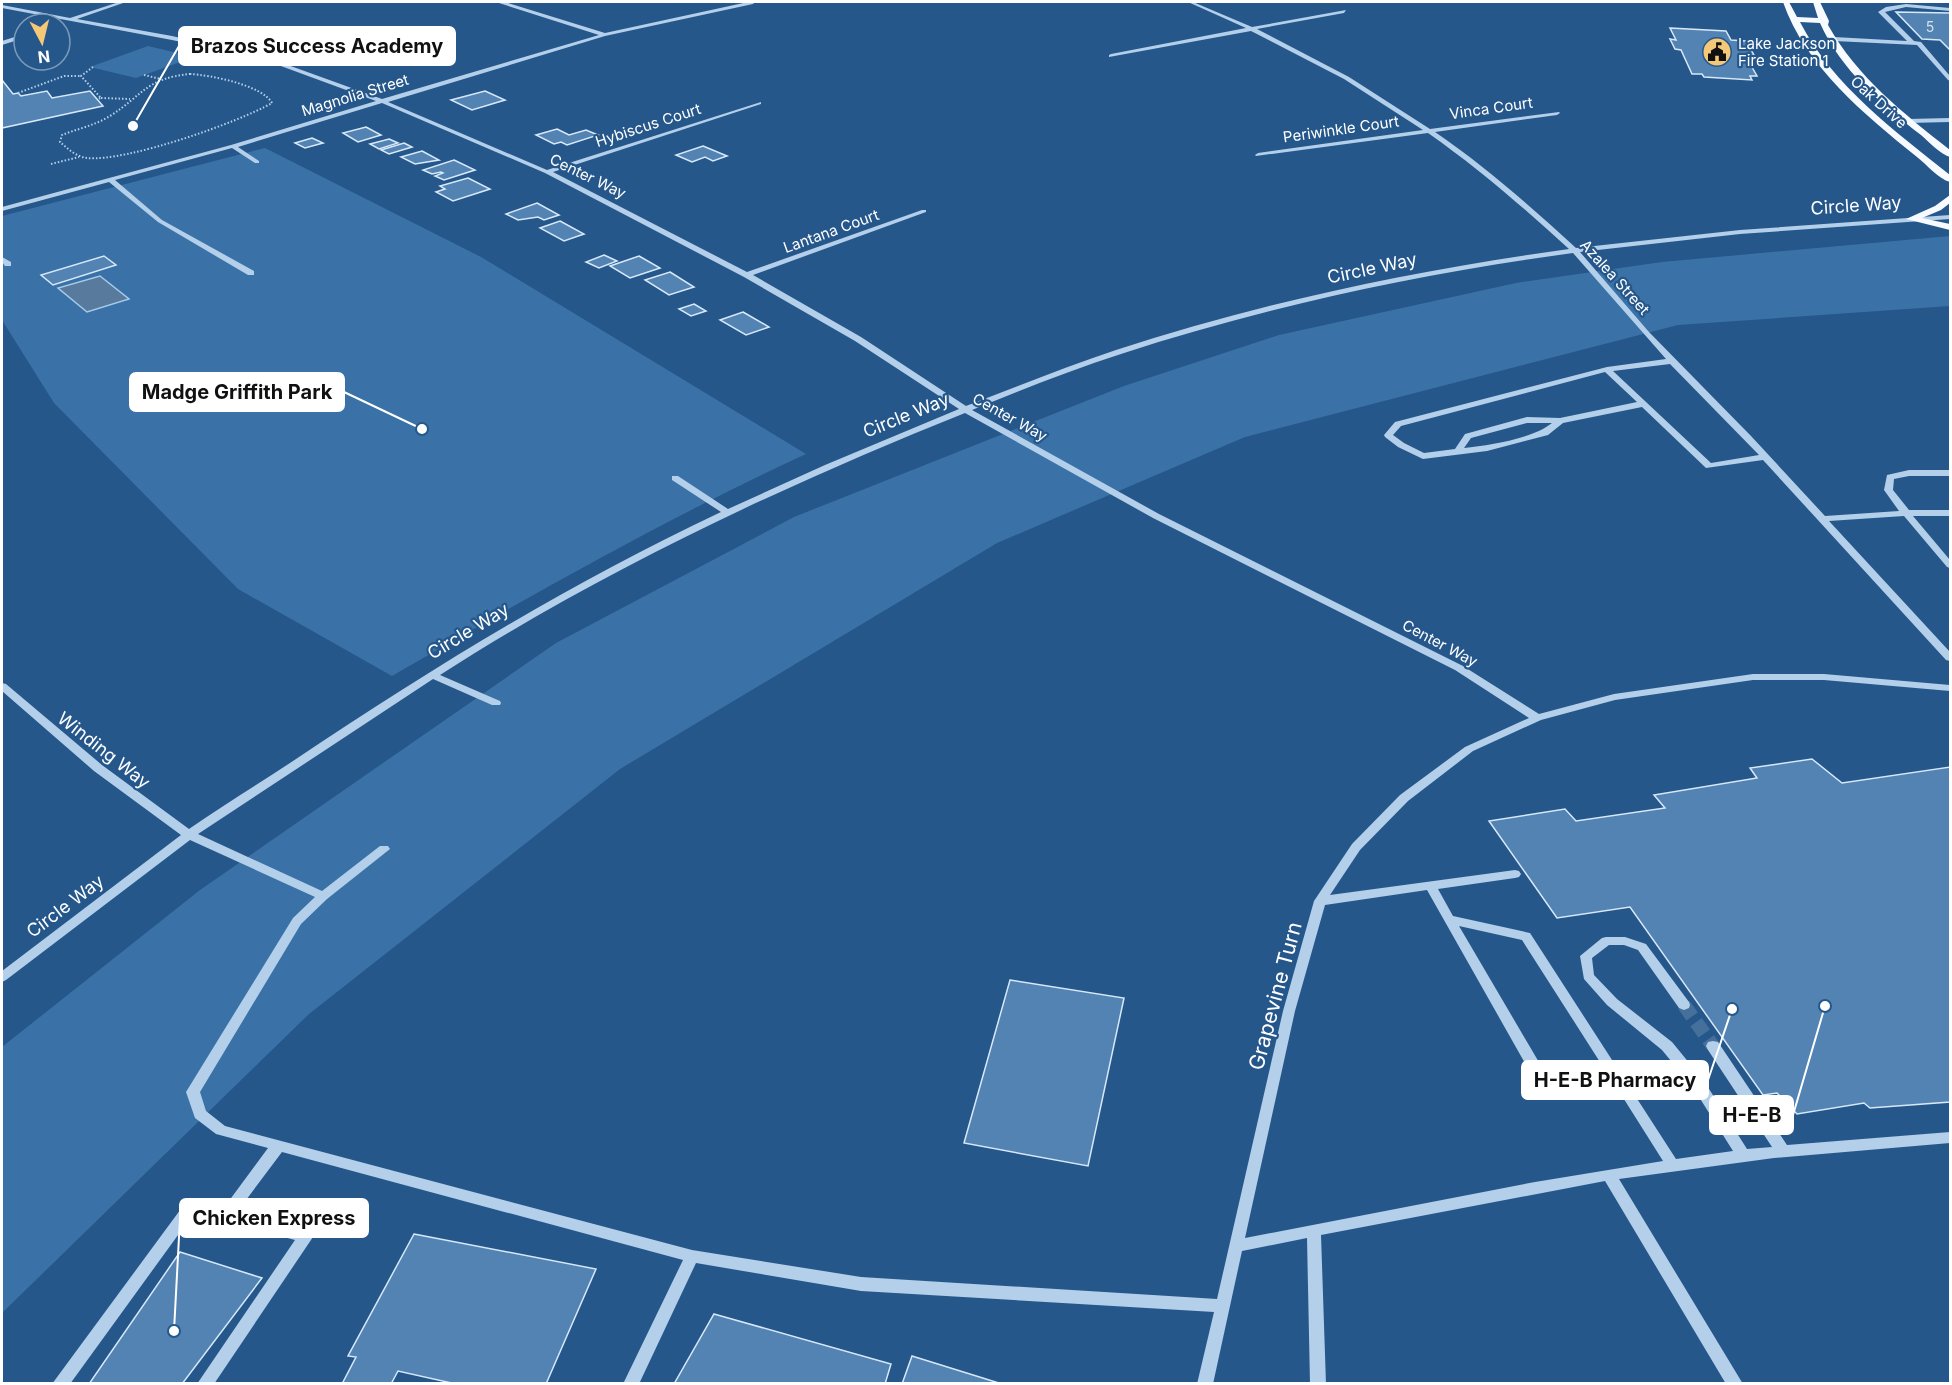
<svg xmlns="http://www.w3.org/2000/svg" width="1952" height="1385" viewBox="0 0 1952 1385" font-family="Inter,sans-serif">
<style>
.green{fill:#3a72a7}
.water{fill:#587a9c;stroke:#a7caeb;stroke-width:1.5}
.building{fill:#5283b3;stroke:#d7e8f8;stroke-width:1.5}
.lines{fill:none;stroke-linecap:round;stroke-linejoin:round}
.minor-tunnel{stroke:#46709c;stroke-width:14;stroke-dasharray:14 7;stroke-linecap:butt}
.path{stroke:#b3cfea;stroke-width:2;stroke-dasharray:1.5 2;stroke-linecap:butt}
.minor{fill:#b3cfea;fill-rule:evenodd}
.major{fill:#f7fafe;fill-rule:evenodd}
.labels{text-anchor:middle;dominant-baseline:central;stroke-width:4.5;stroke-linejoin:round;paint-order:stroke}
.far-number-label{font-size:14px;fill:#d4e0ec}
.far-poi-label{font-size:15px;fill:#fff;stroke:#25578b;text-anchor:start}
.far-street-label{font-size:15px;fill:#fff;stroke:#25578b}
.street-label{font-size:18px;fill:#fff;stroke:#25578b}
.near-street-label{font-size:21px;fill:#fff;stroke:#25578b}
.leader{fill:none;stroke:#fff;stroke-width:2}
.callout-dot{fill:#fff;stroke:#25578b;stroke-width:2}
.callout{fill:#fff;stroke:#fff;stroke-width:2}
.callout-label{font-size:20px;text-anchor:middle;font-weight:bold;fill:#111}
</style>
<rect width="100%" height="100%" fill="#25578b"/>
<!-- green -->
<g class="green">
<path d="M148,46l46,11 -58,21 -46,-11z"/>
<path d="M265,148l216,109 325,197c-143,66 -278,143 -414,222l-154,-87 -184,-186 -52,-83v-104z"/>
<path d="M1950,236v70l-272,19 -433,112 -248,106 -377,226 -311,245 -307,299v-266l198,-157 356,-247 238,-126 330,-131 155,-51 237,-52 146,-21z"/>
</g>
<!-- water -->
<path class="water" d="M100,276l29,23 -42,13 -29,-24z"/>
<!-- building -->
<g class="building">
<path d="M1896,12l54,1v37l-10,-10 -18,-1z"/>
<path d="M1670,28l56,3 5,9 15,1 8,14h-9l12,21h-7l2,4 -48,-3 -2,-3h-10l-11,-24 -6,-1 -5,-10 6,1z"/>
<path d="M2,80l11,14 5,-1 3,3 26,-5 5,7 38,-7 13,15 -101,22z"/>
<path d="M485,91l20,9 -33,10 -21,-10z"/>
<path d="M366,127l15,8 -23,7 -15,-9z"/>
<path d="M557,129l12,6 17,-5 12,5 -31,10 -6,-3 -7,2 -18,-9z"/>
<path d="M312,138l11,5 -18,5 -10,-5z"/>
<path d="M389,139l9,4 -19,6 -9,-5z"/>
<path d="M404,143l8,4 -23,7 -8,-4z"/>
<path d="M703,146l24,10 -14,5 -8,-4 -13,5 -16,-7z"/>
<path d="M422,151l17,9 -24,4 -14,-7z"/>
<path d="M454,160l21,10 -31,10 -9,-4 8,-3 -2,-1 -9,2 -9,-4z"/>
<path d="M468,178l22,11 -37,12 -17,-9 9,-3 -5,-3z"/>
<path d="M537,203l22,12 -15,5 -6,-3 -20,3 -12,-6z"/>
<path d="M560,221l24,13 -20,7 -24,-13z"/>
<path d="M604,255l13,6 -18,7 -13,-6z"/>
<path d="M104,256l12,9 -63,20 -12,-10z"/>
<path d="M639,256l21,12 -30,10 -20,-12z"/>
<path d="M670,272l24,15 -25,8 -24,-15z"/>
<path d="M694,304l12,7 -15,5 -12,-7z"/>
<path d="M743,312l26,15 -23,8 -26,-15z"/>
<path d="M1812,759l30,24 108,-16v335l-80,6 -6,-5 -67,11 -20,-21 -14,2 -133,-188 -73,11 -68,-97 76,-12 11,12 89,-13 -11,-13 103,-17 -7,-10z"/>
<path d="M1010,980l114,18 -36,168 -124,-23z"/>
<path d="M414,1234l182,35 -50,115h-90l-58,-13 -7,13h-49l14,-27 -8,-1z"/>
<path d="M180,1252l82,26 -80,106h-93z"/>
<path d="M714,1314l177,50 -6,20h-211z"/>
<path d="M912,1356l90,28h-100z"/>
</g>
<g class="lines">
<!-- minor-tunnel -->
<path class="minor-tunnel" d="M1684,1005l29,41"/>
<!-- path -->
<g class="path">
<path d="M93,67l-12,9 20,22 -4,1"/>
<path d="M190,74c20,1 72,11 82,29 -35,20 -146,59 -185,55 -10,-1 -19,-9 -27,-16l2,-7c15,-6 34,-10 48,-19 32,-20 36,-38 80,-42z"/>
<path d="M144,75l17,4"/>
<path d="M18,93l46,-17h17"/>
<path d="M101,98l29,1"/>
<path d="M51,164l28,-7"/>
</g>
<!-- minor -->
<g class="minor">
<path d="M119,2h7l-49,17 95,17 102,24 108,39 217,-64 -100,-32v-1h6l100,31 143,-31h7l-2,2 -148,32 -217,66 159,68 214,-68v2l-208,68 194,100 175,-62h4v2l-173,63 108,62 105,69c50,-19 99,-39 150,-56 147,-48 299,-80 453,-101 -45,-41 -91,-81 -141,-116l-172,23 -1,-1 3,-2 165,-23 -79,-51 -93,-48 -142,26v-2l2,-1 135,-26 -58,-26h5l59,25 94,-17 -2,3 -87,16 92,48 81,52 129,-17 1,1 -3,2 -122,17c50,34 96,75 141,116l164,-18 210,-15v4l-210,15 -160,18 69,80 102,104 74,80 74,-5 -15,-21 3,-15 22,-5h41v6h-41l-15,3 -1,11 16,20h41v6h-37l37,44v8l-3,-1 -43,-51 -75,5 121,131v9l-4,-1 -183,-200 -57,8 -64,-61 -79,16 -15,12 -61,16 -64,8 -25,-12 -13,-10 -1,-2 11,-13 212,-55 59,-8 -93,-106c-153,21 -305,53 -452,101 -50,16 -100,36 -149,56l187,104 304,152 76,48 75,-20 139,-20h71l126,11v6l-126,-11h-71l-138,20 -74,20 -68,31 -65,50 -48,49 -30,45 185,-25 4,1 2,3 -2,3 -4,1 -77,11 15,27 77,17 146,226 57,-8 -39,-62 -32,-39 -55,-45 -23,-26 -4,-23 22,-18 4,-1h19l21,7 43,58 1,3 -1,3 -5,2 -5,-2 -41,-58 -14,-5h-15l-17,13 2,17 23,24 55,43 32,39 43,68 25,-2 -64,-97 -2,-4 2,-4 5,-1 5,1 69,103 163,-13v11l-176,15 -155,21 124,205h-17l-121,-203 -284,54 5,149h-16l-3,-146 -65,13 -29,133h-16l17,-72 -353,-21 -165,-28 -57,121h-16l60,-124 -401,-108 -45,60 69,19 5,2 2,4 -99,147h-17l98,-144 -101,-27 -124,171h-18l134,-182 5,-2 32,9 45,-61 -52,-14 -21,-16 -9,-26 107,-174 22,-21 -125,-57 -184,140 -4,2v-11l179,-136 -87,-64 -92,-80v-8l4,1 96,81 87,64c35,-24 71,-46 107,-70 138,-92 274,-176 425,-247l-49,-32v-4h6l50,33 97,-44 134,-56 -104,-68 -111,-64 -199,-104 -163,-70 -144,44 21,14v2h-4l-23,-15 -117,32 47,40 92,51v4h-6l-90,-53 -49,-40 -107,29v-4l229,-62 145,-44 -106,-39 -98,-22 -170,-32v-3l68,13zM1670,364l89,91 -48,8 -98,-92zM1605,372l32,30 -77,16 -33,-1 -62,17 -10,15 -31,4 -20,-10 -11,-8 8,-9zM965,413l188,105 302,152 74,48 -64,29 -65,48 -48,49 -38,57 -31,110 -66,288 -356,-22 -169,-27 -467,-124 -19,-15 -6,-19 101,-168 26,-25 63,-50 -2,-3h-8l-58,45 -124,-57 235,-155 59,26h8l1,-2 -1,-2 -60,-26c165,-106 343,-189 525,-262zM1527,423h25c-20,16 -62,22 -88,25l7,-10zM1427,890l103,182 26,11 66,13 41,65 -128,21 -290,56 50,-227 30,-106zM1459,926l63,14 92,144 -55,-11 -19,-9z"/>
<path d="M1906,4l44,4v3l-44,-4 -21,5 29,29 7,1 29,34v5l-2,-1 -31,-35 -83,-4 -3,-2 3,-2 73,4 -29,-29 8,-5z"/>
<path d="M24,34v4l-22,7v-4z"/>
<path d="M1950,118v4l-42,1 -3,-2 3,-2z"/>
<path d="M2,257l9,5v4h-6l-3,-4z"/>
</g>
<!-- major -->
<g class="major">
<path d="M1783,2h6l8,15 21,1 -5,-16h7l9,19 -1,4c29,52 75,88 122,125v7c-10,-3 -21,-15 -29,-22 -40,-31 -80,-65 -101,-112l-20,-1c33,64 95,109 150,153v7c-11,-3 -23,-17 -33,-25 -52,-42 -112,-91 -134,-155z"/>
<path d="M1950,195v8l-9,7 -19,8 28,6v6l-44,-11 29,-13z"/>
</g>
</g>
<!-- icons -->
<defs>
<g id="civic-disc" transform="scale(1.5)"><circle r="9.5" fill="#f4c877" stroke="#25578b"/><path d="M-.6-6.5H3V-4.5H.6V-3L4-1V1h2V6H-6V1h2V-1L-.6-3ZM-1.2 2.5V6h2.4V2.5Z" fill="#111"/></g>
</defs>
<g fill-rule="evenodd">
<use href="#civic-disc" x="1717" y="52"/>
</g>
<g class="labels">
<!-- far-number labels -->
<g class="far-number-label">
<text x="1930" y="26">5</text>
</g>
<!-- far-poi labels -->
<g class="far-poi-label">
<text x="1738" y="43">Lake Jackson<tspan x="1738" dy="17">Fire Station 1</tspan></text>
</g>
<!-- far-street labels -->
<g class="far-street-label">
<text transform="translate(355 95) rotate(-17)">Magnolia Street</text>
<text transform="translate(1879 102) rotate(42)">Oak Drive</text>
<text transform="translate(1491 108) rotate(-8)">Vinca Court</text>
<text transform="translate(648 125) rotate(-18)">Hybiscus Court</text>
<text transform="translate(1341 129) rotate(-8)">Periwinkle Court</text>
<text transform="translate(588 176) rotate(26)">Center Way</text>
<text transform="translate(831 231) rotate(-20)">Lantana Court</text>
<text transform="translate(1615 277) rotate(48)">Azalea Street</text>
<text transform="translate(1010 417) rotate(29)">Center Way</text>
<text transform="translate(1440 643) rotate(28)">Center Way</text>
</g>
<!-- street labels -->
<g class="street-label">
<text transform="translate(1856 205) rotate(-4)">Circle Way</text>
<text transform="translate(1372 268) rotate(-12)">Circle Way</text>
<text transform="translate(906 415) rotate(-22)">Circle Way</text>
<text transform="translate(468 631) rotate(-31)">Circle Way</text>
<text transform="translate(104 750) rotate(38)">Winding Way</text>
<text transform="translate(65 906) rotate(-37)">Circle Way</text>
</g>
<!-- near-street labels -->
<g class="near-street-label">
<text transform="translate(1275 996) rotate(-75)">Grapevine Turn</text>
</g>
</g>
<!-- callouts -->
<path class="leader" d="M133 126L179 46M422 429L344 392M1732 1009L1708 1080M1825 1006L1793 1115M174 1331L180 1218"/>
<g class="callout-dot">
<circle cx="133" cy="126" r="6"/>
<circle cx="422" cy="429" r="6"/>
<circle cx="1732" cy="1009" r="6"/>
<circle cx="1825" cy="1006" r="6"/>
<circle cx="174" cy="1331" r="6"/>
</g>
<g class="callout">
<rect x="179" y="27" width="276" height="38" rx="6"/>
<rect x="130" y="373" width="214" height="38" rx="6"/>
<rect x="1522" y="1061" width="186" height="38" rx="6"/>
<rect x="1710" y="1096" width="83" height="38" rx="6"/>
<rect x="180" y="1199" width="188" height="38" rx="6"/>
</g>
<g class="callout-label">
<text x="317" y="53">Brazos Success Academy</text>
<text x="237" y="399">Madge Griffith Park</text>
<text x="1615" y="1087">H-E-B Pharmacy</text>
<text x="1752" y="1122">H-E-B</text>
<text x="274" y="1225">Chicken Express</text>
</g>
<!-- border -->
<rect width="1952" height="1385" fill="none" stroke="#ffffff" stroke-width="6"/>
<!-- north arrow -->
<g transform="translate(42 42) rotate(173)"><circle r="28" fill="#25578b" stroke="#7c9ab9" stroke-width="1.5"/>
<path d="M0-4.5L10 22L0 15L-10 22Z" fill="#f4c877"/>
<text y="-9" font-size="16" font-weight="bold" text-anchor="middle" fill="#ffffff">N</text>
</g>
</svg>
